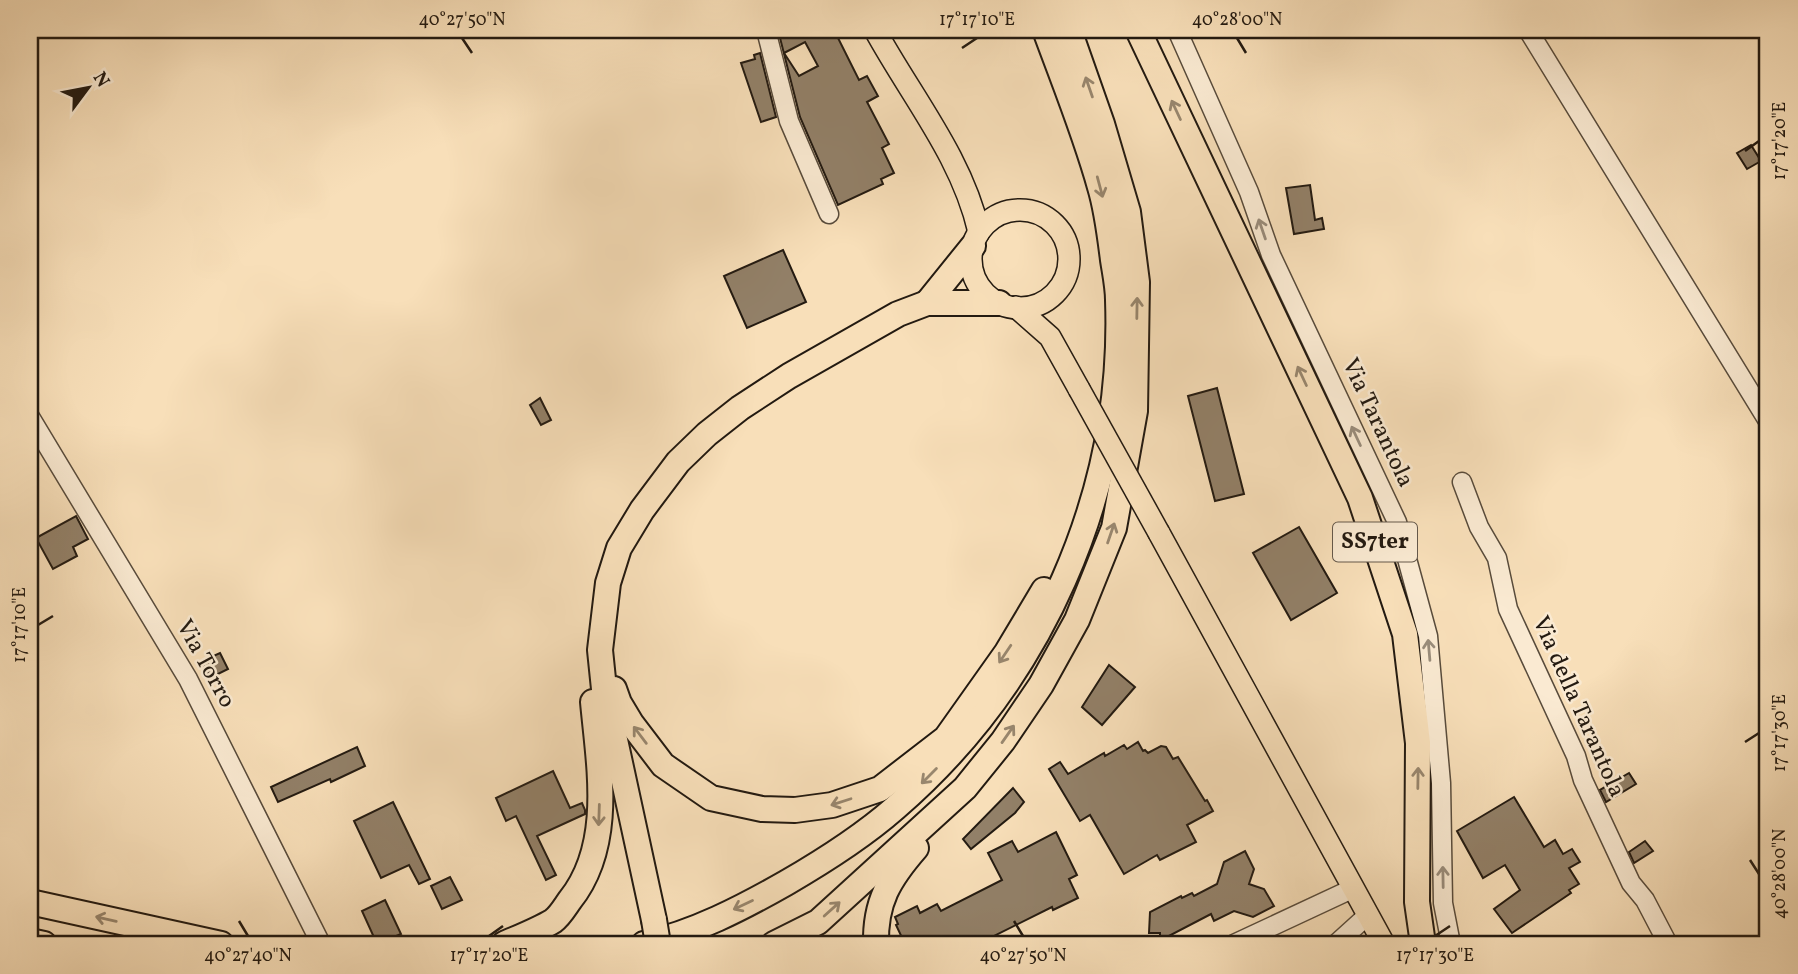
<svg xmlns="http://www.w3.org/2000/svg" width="1798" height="974" viewBox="0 0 1798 974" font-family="Vollkorn,serif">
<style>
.building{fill:#928068;stroke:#231a11;stroke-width:2;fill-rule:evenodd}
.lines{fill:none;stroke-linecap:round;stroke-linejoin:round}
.minor-casing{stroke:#584b3b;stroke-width:21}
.major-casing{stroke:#231a11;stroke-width:24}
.highway-casing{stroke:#231a11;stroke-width:28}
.minor{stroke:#faead2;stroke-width:18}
.major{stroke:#f8dfb9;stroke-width:21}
.highway{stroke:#f8dfb9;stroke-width:24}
.major-bridge-casing{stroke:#231a11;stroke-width:24;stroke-linecap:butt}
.highway-bridge-casing{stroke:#231a11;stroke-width:28;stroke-linecap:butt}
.major-bridge{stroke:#f8dfb9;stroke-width:21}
.highway-bridge{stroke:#f8dfb9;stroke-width:24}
.oneway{stroke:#98866d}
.oneway2{stroke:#998c7b}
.ticks{fill:none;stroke:#231a11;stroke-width:2.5}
.labels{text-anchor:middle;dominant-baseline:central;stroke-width:5;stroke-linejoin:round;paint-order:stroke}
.shield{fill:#faead2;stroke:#64584b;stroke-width:2}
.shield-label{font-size:23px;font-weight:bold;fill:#231a11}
.street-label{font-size:24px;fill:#231a11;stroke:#faead2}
.neatline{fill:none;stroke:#231a11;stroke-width:2.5}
.ticks-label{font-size:18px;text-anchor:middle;fill:#231a11}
</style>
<rect width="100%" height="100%" fill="#f8dfb9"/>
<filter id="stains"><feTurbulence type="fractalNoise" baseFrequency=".00286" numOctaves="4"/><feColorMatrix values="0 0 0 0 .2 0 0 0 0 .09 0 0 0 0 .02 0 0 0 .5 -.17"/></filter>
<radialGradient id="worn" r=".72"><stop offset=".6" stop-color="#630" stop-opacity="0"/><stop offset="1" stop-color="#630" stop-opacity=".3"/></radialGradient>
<!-- building -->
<g class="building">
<path d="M778,30h76l-16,8 21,42 8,-4 11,20 -11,6 22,42 -7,4 12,25 -13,6 2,5 -45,21 -38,-88zM805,42l13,24 -19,10 -15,-23z"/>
<path d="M760,53l16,64 -15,5 -20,-59 14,-4 -1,-4z"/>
<path d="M1751,145l10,16 -14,8 -10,-16z"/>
<path d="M1310,185l5,35 7,-2 2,11 -30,5 -8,-46z"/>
<path d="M783,250l23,52 -59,26 -23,-52z"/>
<path d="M1217,388l27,106 -29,7 -27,-105z"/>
<path d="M540,398l11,22 -10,5 -11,-20z"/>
<path d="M76,516l12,23 -15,8 4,9 -24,13 -17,-31z"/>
<path d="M1299,527l38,66 -46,27 -38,-67z"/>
<path d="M220,653l8,16 -18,9 -8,-17z"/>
<path d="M1109,665l26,22 -33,38 -20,-18z"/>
<path d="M1138,742l5,9 2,-1 3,3 13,-7 5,1 7,12 5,-2 27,44 2,-1 6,11 -26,14 9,17 -36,18 -3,-5 -33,19 -34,-59 -10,6 -31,-52 11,-7 8,12 36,-21 1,3 19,-11 3,4z"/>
<path d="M357,747l8,19 -34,16 -1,-3 -52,23 -7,-15z"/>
<path d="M553,771l17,37 12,-5 3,7v4l-48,22 19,39 -10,5 -30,-64 -10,5 -10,-23z"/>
<path d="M1629,773l7,11 -30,18 -6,-12z"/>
<path d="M1013,788l11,14 -9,11 -44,36 -8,-10z"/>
<path d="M1514,797l30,50 11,-7 8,14 9,-5 8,13 -11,6 10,16 -10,6 2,3 -59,40 -18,-24 26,-19 -15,-25 -22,13 -26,-47z"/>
<path d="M393,802l37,77 -11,5 -10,-19 -28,13 -27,-57z"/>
<path d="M1056,832l21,43 -8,4 9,19 -25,12 -1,-3 -74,37h-73l-9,-19 2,-1 -3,-7 22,-11 3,7 17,-9 4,7 61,-31 -14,-27 24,-12 6,11z"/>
<path d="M1645,841l8,10 -19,12 -5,-11z"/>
<path d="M1245,851l9,18 -5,15 15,5 10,17 -21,11 -19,-6 -20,10 -3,-7 -44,23h-7v-4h-11l1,-21 31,-16 1,2 10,-5 2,3 23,-12 7,-22z"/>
<path d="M450,877l12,23 -20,9 -11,-23z"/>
<path d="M385,900l16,34 -24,10 -15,-33z"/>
</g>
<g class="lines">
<!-- minor casing -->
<g class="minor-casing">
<g id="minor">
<path d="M766,30l23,91 40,93"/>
<path d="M1177,30l72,162 22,63 126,267 31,114 13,147 2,120 8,41"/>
<path d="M1528,30l240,391"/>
<path d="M30,417l158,262 133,265"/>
<path d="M1462,482l17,45 18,31 11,51 68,147 7,24 48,103 14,17 23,44"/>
<path d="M1234,944l120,-56"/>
<path d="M1336,944l32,-29"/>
</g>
</g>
<!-- major casing -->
<g class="major-casing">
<g id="major">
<path d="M875,30c36,66 87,127 104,202"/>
<circle cx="1020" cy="259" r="49"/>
<path d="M1016,307l34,30 29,52"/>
<path d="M1159,533l225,411"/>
</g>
</g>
<!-- highway casing -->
<g class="highway-casing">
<g id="highway">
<path d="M1138,30l222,468 45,136 13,109 -1,159 6,42"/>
<path d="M927,303l46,-57"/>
<path d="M614,689l5,14 12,20 32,42 48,33 51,11 33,1 37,-5 48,-16 66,-51 61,-86 37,-62"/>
<path d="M30,902l191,42"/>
<path d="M654,920l-50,-231 -4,-39 8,-67 11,-35 23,-38 36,-48 29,-28 33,-26 49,-32 109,-62 29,-11h72"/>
<path d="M30,941l14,3"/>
<path d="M504,944c16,-7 34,-14 49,-23 7,-5 12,-14 17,-21 44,-55 29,-133 23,-198"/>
<path d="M644,944c50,-11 98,-36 142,-61 38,-22 76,-46 109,-75 146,-126 230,-314 223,-508 0,-13 -3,-27 -5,-40 -3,-24 -6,-50 -13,-73 -15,-54 -36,-105 -55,-157"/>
<path d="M774,944l44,-22 147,-134 38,-47 38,-56 36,-65 37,-92 21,-117 2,-129 -9,-70 -26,-88 -33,-94"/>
<path d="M876,944c-1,-42 13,-65 40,-96"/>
</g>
</g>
<!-- minor -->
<use href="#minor" class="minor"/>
<!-- major -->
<use href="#major" class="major"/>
<!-- highway -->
<use href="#highway" class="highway"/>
<!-- major-bridge casing -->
<g class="major-bridge-casing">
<path id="major-bridge" d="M1079,389l80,144"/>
</g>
<!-- highway-bridge casing -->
<g class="highway-bridge-casing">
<path id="highway-bridge" d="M654,920l4,24"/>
</g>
<!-- major-bridge -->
<use href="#major-bridge" class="major-bridge"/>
<!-- highway-bridge -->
<use href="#highway-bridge" class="highway-bridge"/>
</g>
<!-- one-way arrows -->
<defs><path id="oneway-shaft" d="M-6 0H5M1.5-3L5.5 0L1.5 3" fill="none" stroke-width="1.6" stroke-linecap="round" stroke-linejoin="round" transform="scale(1.75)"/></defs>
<g class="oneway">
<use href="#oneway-shaft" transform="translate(1089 87) rotate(-109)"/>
<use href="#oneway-shaft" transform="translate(1176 110) rotate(-115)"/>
<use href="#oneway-shaft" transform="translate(1100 187) rotate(75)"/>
<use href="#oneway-shaft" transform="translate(1137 308) rotate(-89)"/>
<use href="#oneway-shaft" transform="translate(1302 376) rotate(-115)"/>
<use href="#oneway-shaft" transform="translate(1111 533) rotate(-71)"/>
<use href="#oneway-shaft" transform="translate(1005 654) rotate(124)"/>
<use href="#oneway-shaft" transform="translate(1008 734) rotate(-55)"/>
<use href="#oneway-shaft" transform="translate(640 735) rotate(-127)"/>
<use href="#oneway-shaft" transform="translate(929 776) rotate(135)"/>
<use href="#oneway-shaft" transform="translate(1418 778) rotate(-89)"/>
<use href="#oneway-shaft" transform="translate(841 802) rotate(162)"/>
<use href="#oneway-shaft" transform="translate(599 815) rotate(92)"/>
<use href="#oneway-shaft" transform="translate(743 905) rotate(155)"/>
<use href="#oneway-shaft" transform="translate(832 909) rotate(-42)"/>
<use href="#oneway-shaft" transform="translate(106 919) rotate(-167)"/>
</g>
<g class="oneway2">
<use href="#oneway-shaft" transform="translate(1262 229) rotate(-109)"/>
<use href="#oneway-shaft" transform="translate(1356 436) rotate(-115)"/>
<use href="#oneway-shaft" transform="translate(1429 650) rotate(-95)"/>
<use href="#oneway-shaft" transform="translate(1443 877) rotate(-91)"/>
</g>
<!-- ticks -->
<path class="ticks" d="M462,38l10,15M1237,38l9,15M962,48l15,-10M1745,151l14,-10M38,625l15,-9M1745,742l14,-9M1750,860l9,14M239,921l9,15M1014,921l9,15M489,936l14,-10M1435,936l15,-10"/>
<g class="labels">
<!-- shield labels -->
<rect class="shield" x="1333" y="522.5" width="84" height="39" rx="5"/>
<g class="shield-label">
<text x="1375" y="542">SS7ter</text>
</g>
<!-- street labels -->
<g class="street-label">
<text transform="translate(1377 423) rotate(65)">Via Tarantola</text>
<text transform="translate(205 664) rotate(61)">Via Torro</text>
<text transform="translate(1578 707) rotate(66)">Via della Tarantola</text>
</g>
</g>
<!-- margin -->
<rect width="1798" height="974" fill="none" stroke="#f8dfb9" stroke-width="77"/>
<!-- north arrow -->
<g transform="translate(88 88) rotate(58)" stroke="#faead2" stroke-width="5" paint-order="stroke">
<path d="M0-5L12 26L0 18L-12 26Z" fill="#231a11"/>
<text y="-10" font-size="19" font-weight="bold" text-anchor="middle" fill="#231a11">N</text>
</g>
<rect x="38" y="38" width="1721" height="898" class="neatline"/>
<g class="ticks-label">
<text x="462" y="25">40°27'50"N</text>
<text x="977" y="25">17°17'10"E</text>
<text x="1237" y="25">40°28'00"N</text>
<text transform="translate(1779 141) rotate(-90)" y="6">17°17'20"E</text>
<text transform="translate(19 625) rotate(-90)" y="6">17°17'10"E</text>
<text transform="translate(1779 733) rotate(-90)" y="6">17°17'30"E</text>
<text transform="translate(1779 874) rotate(-90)" y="6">40°28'00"N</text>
<text x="248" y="961">40°27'40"N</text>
<text x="489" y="961">17°17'20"E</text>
<text x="1023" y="961">40°27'50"N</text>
<text x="1435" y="961">17°17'30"E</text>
</g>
<rect width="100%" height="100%" filter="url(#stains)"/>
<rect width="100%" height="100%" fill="url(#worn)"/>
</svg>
